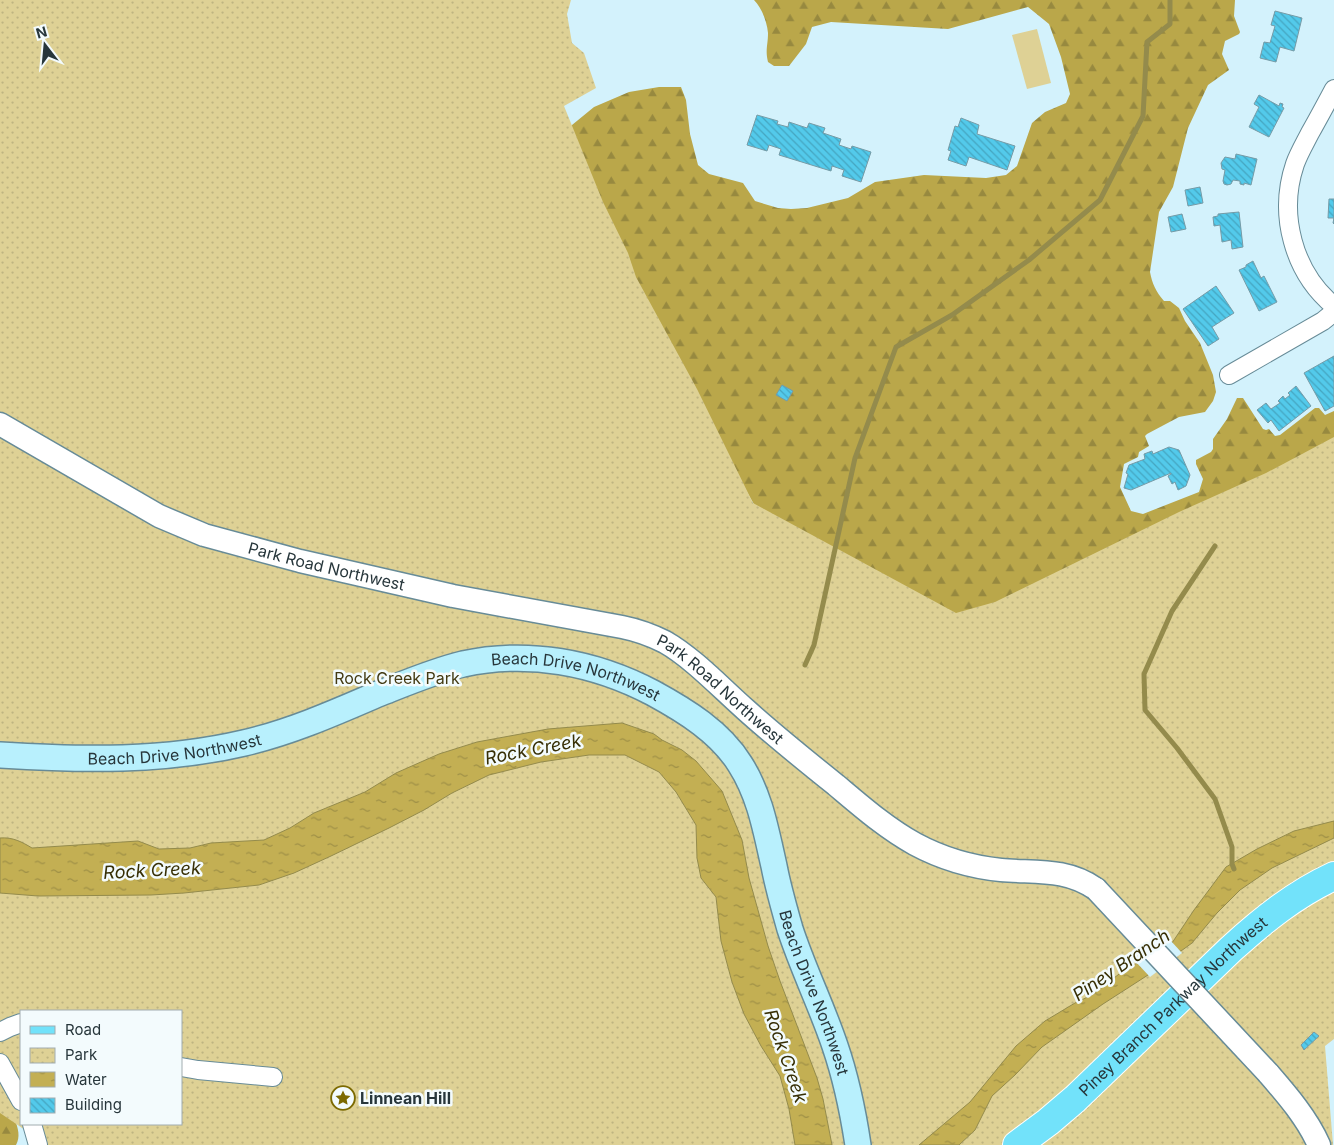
<svg xmlns="http://www.w3.org/2000/svg" width="1334" height="1145" viewBox="0 0 1334 1145" font-family="Inter,sans-serif">
<style>
.grass{fill:#ded195}
.forest{fill:url(#forest-firs)}
.park{fill:url(#park-dots);fill-rule:evenodd}
.water{fill:url(#water-ripples);stroke:#948b4c}
.pier{fill:#d3f2fc}
.lines{fill:none;stroke-linecap:round;stroke-linejoin:round}
.stream{stroke:#948b4c;stroke-width:5}
.building{fill:url(#building-back-hatch);stroke:#769ba6}
.minor-casing{stroke:#678b97;stroke-width:20}
.tertiary-casing{stroke:#678b97;stroke-width:25}
.secondary-casing{stroke:#678b97;stroke-width:28}
.primary-casing{stroke:#fff;stroke-width:30}
.minor{stroke:#fff;stroke-width:18}
.tertiary{stroke:#fff;stroke-width:22}
.secondary{stroke:#b8f0fd;stroke-width:25}
.primary{stroke:#72e2fa;stroke-width:28}
.tertiary-bridge-casing{stroke:#678b97;stroke-width:25;stroke-linecap:butt}
.tertiary-bridge{stroke:#fff;stroke-width:22}
.labels{text-anchor:middle;dominant-baseline:central;stroke-width:5;stroke-linejoin:round;paint-order:stroke}
.street-label{font-size:16px;fill:#27363b;stroke:#f3fbfd}
.park-label{font-size:16px;fill:#433a13;stroke:#f3fbfd}
.poi-label{font-size:16px;font-weight:bold;fill:#27363b;stroke:#f3fbfd;text-anchor:start}
.water-label{font-size:18px;font-style:italic;fill:#372f05;stroke:#f3fbfd}
</style>
<defs>
<pattern id="forest-firs" width="22" height="20" patternUnits="userSpaceOnUse" patternTransform="scale(1.25)"><rect width="22" height="20" fill="#baa74a"/><path d="M5 1l3.5 6h-7zM16 11l3.5 6h-7z" fill="#97893f"/></pattern>
<pattern id="park-dots" width="8" height="8" patternUnits="userSpaceOnUse" patternTransform="scale(1.25)"><rect width="8" height="8" fill="#ded195"/><path d="M2 2h.1M6 6h.1" fill="none" stroke="#beb481" stroke-width="1.8" stroke-linecap="round"/></pattern>
<pattern id="water-ripples" width="26" height="14" patternUnits="userSpaceOnUse" patternTransform="scale(1.25)"><rect width="26" height="14" fill="#c3af53"/><path d="M2 4q2-2 4 0t4 0M15 11q2-2 4 0t4 0" fill="none" stroke="#9e8f46"/></pattern>
<pattern id="building-back-hatch" width="6" height="6" patternUnits="userSpaceOnUse" patternTransform="scale(1.25)"><rect width="6" height="6" fill="#53caeb"/><path d="M-1 5l2 2M0 0l6 6M5-1l2 2" fill="none" stroke="#45a5c0"/></pattern>
</defs>
<rect width="100%" height="100%" fill="#d3f2fc"/>
<!-- grass -->
<path class="grass" d="M1037,29l14,54 -24,6 -15,-54z"/>
<!-- forest -->
<g class="forest">
<path d="M754,0h481l-1,16 6,16 -1,2 -14,7 -3,13 7,16 -21,15 -20,43 -15,59 -14,25 -9,60c2,11 6,20 14,29h6l9,7 6,13 15,22 13,32 3,17 -3,9 -8,11 -26,5 -32,17 -2,2 4,10 -10,6 -1,5 -14,7 -4,23 11,24 12,3 56,-22 4,-13 -7,-15v-4l15,-8 2,-3v-10l14,-20 10,-21h6l20,31 3,1 3,-1 6,7 5,-1 35,-27h4l6,7 9,-4v402l-384,32 -401,-697 23,-23 22,-18 35,-15 30,-5h22l5,13 4,34 8,31 11,9 34,9 12,18 23,7 13,1 16,-1 41,-10 27,-16 49,-7 62,3 20,-3 11,-9 15,-43 13,-11 21,-9 4,-9 -9,-37 -12,-33 -21,-17 -80,22 -117,-7 -19,5 -6,17 -17,22h-15l-6,-4c-3,-12 0,-17 0,-29 -1,-11 -6,-25 -14,-33z"/>
<path d="M0,1095c8,12 25,35 16,50h-16z"/>
</g>
<!-- park -->
<path class="park" d="M0,0h571l-4,14 5,29 12,10 12,35 -32,18 39,96 25,51 8,24 61,112 56,114 203,110 39,-11 184,-90 87,-39 68,-36v602l-9,7 8,99h-1286l-47,-32zM21,1011h160v113h-160z"/>
<!-- water -->
<g class="water">
<path d="M622,723l32,11 8,6 20,10 14,11 26,30 20,49 7,38 19,68 12,35 37,97 6,21 9,46h-37l-6,-36 -9,-33 -19,-30 -17,-32 -12,-32 -11,-41 -5,-44 -15,-19 -4,-20 -1,-33 -20,-33 -17,-20 -34,-17h-36l-48,7 -52,13 -37,18 -28,17 -35,18 -58,28 -37,17 -35,12 -75,8 -33,2 -113,1 -38,-3v-55c13,-1 22,4 32,10l106,-7 21,8 31,-1 21,-5 53,-3 26,-12 24,-15 51,-21 31,-19 43,-19 38,-12 71,-13z"/>
<path d="M1334,821v17l-62,30 -32,22 -23,23 -25,30 -44,32 -45,29 -61,43 -27,28 -23,21 -17,34 -16,15h-40l51,-43 46,-56 29,-25 30,-18 17,-8 31,-24 49,-28 22,-33 32,-43 31,-18 37,-18z"/>
</g>
<!-- pier -->
<path class="pier" d="M1171,941l11,12 -32,24 -15,-16z"/>
<g class="lines">
<!-- stream -->
<g class="stream">
<path d="M1215,546l-43,65 -28,63 1,36 32,38 38,51 17,48v17l2,5"/>
<path d="M805,665l9,-20 41,-187 41,-111 56,-32 77,-55 71,-60 43,-84 4,-74 23,-18v-24"/>
</g>
</g>
<!-- building -->
<g class="building">
<path d="M1275,11l27,7 -8,33 -14,-4 -4,15 -16,-4 4,-16 6,1 5,-17 -4,-1z"/>
<path d="M1259,95l20,11 1,-3 3,1 -1,3 2,1 -15,29 -20,-10 10,-20 -5,-3z"/>
<path d="M757,115l21,6 -1,3 11,3 1,-5 18,6 2,-5 16,5 -2,5 18,6 -2,6 12,4 1,-3 19,6 -10,30 -19,-6 2,-6 -12,-4 -1,5 -52,-16 2,-6 -12,-4 -2,6 -20,-6z"/>
<path d="M961,118l18,7 -2,9 38,12 -8,24 -38,-13 -3,9 -18,-6 3,-9 -3,-1 7,-24 3,1z"/>
<path d="M1236,154l21,5 -6,26 -7,-2v2l-4,-1v-3l-7,-1 -2,4 -4,1 -3,-1 -1,-3 2,-11 -3,-1 -1,-6 4,-6 10,2z"/>
<path d="M1200,187l3,16 -15,3 -3,-16z"/>
<path d="M1329,199h5v25l-1,-1 1,-5h-6z"/>
<path d="M1239,212l4,35 -11,2 -1,-9 -9,2 -2,-17 -6,1 -1,-9 5,-1v-2z"/>
<path d="M1182,214l4,15 -15,3 -3,-15z"/>
<path d="M1253,261l8,17 3,-2 13,26 -18,9 -20,-41 7,-3v-2z"/>
<path d="M1216,286l18,27 -22,14 7,12 -11,7 -25,-37z"/>
<path d="M1334,356v50l-9,5 -21,-38z"/>
<path d="M782,385l11,6 -6,10 -11,-6z"/>
<path d="M1296,386l15,20 -32,25 -8,-11 -3,3 -11,-13 9,-7 5,6 9,-6 -2,-2 5,-5 2,3 5,-4 -2,-2z"/>
<path d="M1169,447l10,3 11,25 -4,11 -8,4 -3,-8 -3,2 -4,-8 3,-2v-1l-40,17 -7,-2 4,-14 -2,-1 3,-8 16,-6 -1,-5 8,-3 1,3z"/>
<path d="M1314,1032l5,4 -15,14 -3,-5z"/>
</g>
<g class="lines">
<!-- minor casing -->
<g class="minor-casing">
<g id="minor">
<path d="M1334,89c-8,15 -16,30 -24,44 -5,10 -11,20 -15,31 -17,50 -2,108 39,142"/>
<path d="M1229,375l94,-54 11,-9"/>
<path d="M0,1032l10,-5 11,-4"/>
<path d="M0,1063l21,38"/>
<path d="M181,1067l17,3 75,7"/>
<path d="M32,1124l6,21"/>
</g>
</g>
<!-- tertiary casing -->
<g class="tertiary-casing">
<g id="tertiary">
<path id="s1" d="M0,424l159,92 45,19 96,26 153,35 169,31c15,3 29,8 43,15 28,16 56,46 81,68 29,26 60,51 90,75 25,21 50,43 79,59 26,14 56,23 86,26 35,3 65,-2 95,19"/>
<path d="M1268,1073c19,22 39,45 51,72"/>
</g>
</g>
<!-- secondary casing -->
<g class="secondary-casing">
<g id="secondary">
<path id="s2" d="M0,755c82,5 163,7 244,-12 47,-11 90,-30 134,-49 28,-11 56,-23 85,-30 65,-14 131,-2 190,29 33,18 67,39 87,71 20,31 26,67 34,102 4,21 10,42 16,63 13,40 32,78 45,117 11,32 18,66 23,99"/>
</g>
</g>
<!-- primary casing -->
<g class="primary-casing">
<g id="primary">
<path id="s3" d="M1017,1145l31,-23 27,-23 156,-150c32,-29 64,-55 103,-73"/>
</g>
</g>
<!-- minor -->
<use href="#minor" class="minor"/>
<!-- tertiary -->
<use href="#tertiary" class="tertiary"/>
<!-- secondary -->
<use href="#secondary" class="secondary"/>
<!-- primary -->
<use href="#primary" class="primary"/>
<!-- tertiary-bridge casing -->
<g class="tertiary-bridge-casing">
<path id="tertiary-bridge" d="M1096,889l172,184"/>
</g>
<!-- tertiary-bridge -->
<use href="#tertiary-bridge" class="tertiary-bridge"/>
</g>
<!-- icons -->
<defs>
<g id="sight-ring" transform="scale(1.25)"><circle r="9.5" fill="#f3fbfd" stroke="#7c6a02" stroke-width="1.5"/><path d="M0-6L1.8-2.2L6-1.7L2.9 1.2L3.7 5.4L0 3.3L-3.7 5.4L-2.9 1.2L-6-1.7L-1.8-2.2Z" fill="#7c6a02"/></g>
</defs>
<g fill-rule="evenodd">
<use href="#sight-ring" x="343" y="1098"/>
</g>
<g class="labels">
<!-- street labels -->
<g class="street-label">
<text stroke="none"><textPath href="#s1" startOffset="359">Park Road Northwest</textPath></text>
<text stroke="none"><textPath href="#s2" startOffset="594">Beach Drive Northwest</textPath></text>
<text stroke="none"><textPath href="#s1" startOffset="779">Park Road Northwest</textPath></text>
<text stroke="none"><textPath href="#s2" startOffset="175">Beach Drive Northwest</textPath></text>
<text stroke="none"><textPath href="#s2" startOffset="1029">Beach Drive Northwest</textPath></text>
<text stroke="none"><textPath href="#s3" startOffset="209">Piney Branch Parkway Northwest</textPath></text>
</g>
<!-- park labels -->
<g class="park-label">
<text x="397" y="678">Rock Creek Park</text>
</g>
<!-- poi labels -->
<g class="poi-label">
<text x="360" y="1098">Linnean Hill</text>
</g>
<!-- water labels -->
<g class="water-label">
<text transform="translate(533 749) rotate(-11)">Rock Creek</text>
<text transform="translate(152 870) rotate(-3)">Rock Creek</text>
<text transform="translate(1121 965) rotate(-34)">Piney Branch</text>
<text transform="translate(786 1056) rotate(71)">Rock Creek</text>
</g>
</g>
<!-- legend -->
<rect x="20" y="1010" width="162" height="115" fill="#f3fbfd" stroke="#a1acaf"/>
<rect x="30" y="1026" width="25" height="8" fill="#72e2fa" stroke="#a1acaf"/>
<text x="65" y="1035" font-size="15" fill="#27363b">Road</text>
<rect x="30" y="1048" width="25" height="15" fill="url(#park-dots)" stroke="#a1acaf"/>
<text x="65" y="1060" font-size="15" fill="#27363b">Park</text>
<rect x="30" y="1072" width="25" height="15" fill="url(#water-ripples)" stroke="#a1acaf"/>
<text x="65" y="1085" font-size="15" fill="#27363b">Water</text>
<rect x="30" y="1098" width="25" height="15" fill="url(#building-back-hatch)" stroke="#a1acaf"/>
<text x="65" y="1110" font-size="15" fill="#27363b">Building</text>
<!-- north arrow -->
<g transform="translate(45 45) rotate(344)" stroke="#f3fbfd" stroke-width="4" paint-order="stroke">
<path d="M0-4L9 19L0 12L-9 19Z" fill="#27363b"/>
<text y="-8" font-size="14" font-weight="bold" text-anchor="middle" fill="#27363b">N</text>
</g>
</svg>
